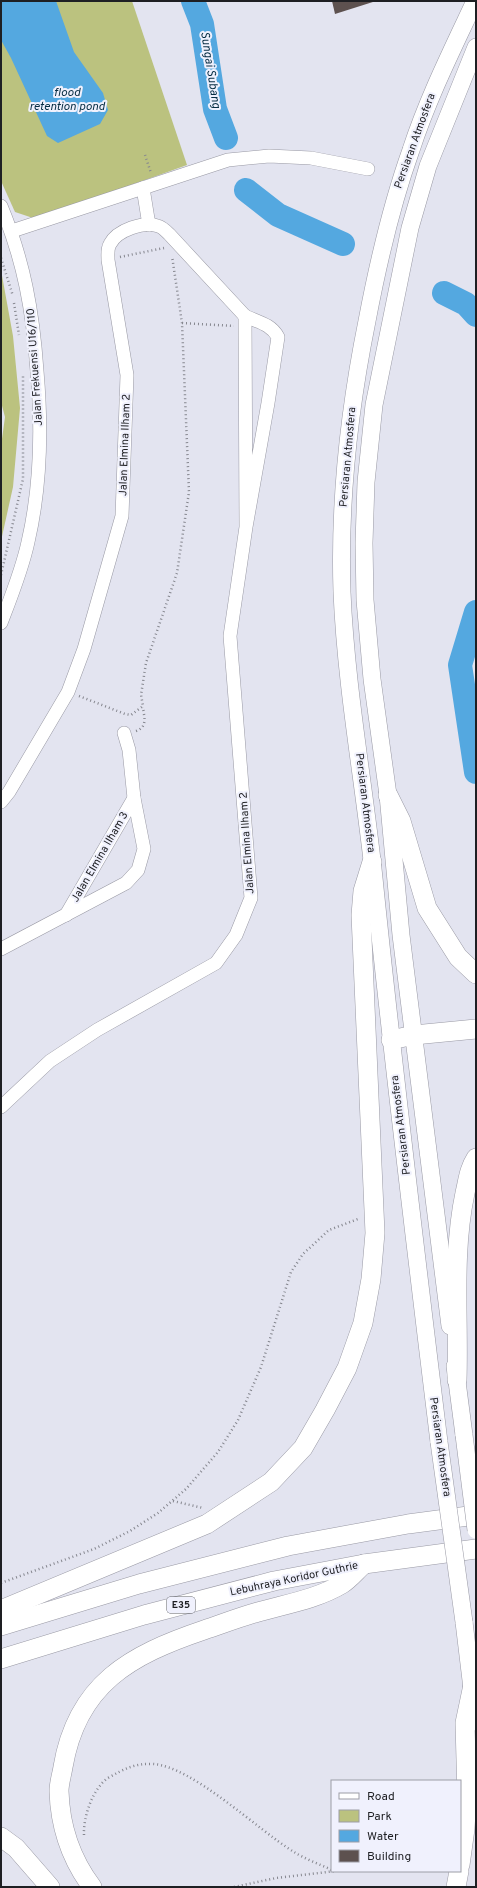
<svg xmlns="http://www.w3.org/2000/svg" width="477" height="1888" viewBox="0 0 477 1888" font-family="Overpass,sans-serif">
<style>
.green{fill:#bbc27f}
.water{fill:#54a8e0}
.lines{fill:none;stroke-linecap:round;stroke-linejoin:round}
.river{stroke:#54a8e0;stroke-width:24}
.building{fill:#5d514f}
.minor-casing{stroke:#9999a4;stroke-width:14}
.major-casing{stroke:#9999a4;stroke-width:18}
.highway-casing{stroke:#9999a4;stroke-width:20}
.path{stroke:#86878f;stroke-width:2.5;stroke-dasharray:1 3;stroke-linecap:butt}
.minor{stroke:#fff;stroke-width:13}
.major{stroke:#fff;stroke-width:17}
.highway{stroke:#fff;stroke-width:19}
.major-bridge-casing{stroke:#9999a4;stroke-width:18;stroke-linecap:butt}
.major-bridge{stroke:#fff;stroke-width:17}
.labels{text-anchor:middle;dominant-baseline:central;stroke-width:4;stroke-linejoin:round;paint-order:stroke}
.shield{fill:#f0f1fd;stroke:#5d5e64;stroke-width:1}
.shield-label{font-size:10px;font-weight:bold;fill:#1e1f23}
.street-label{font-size:11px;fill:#1e1f23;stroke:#f0f1fd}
.water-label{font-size:12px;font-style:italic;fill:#082e44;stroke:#f0f1fd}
</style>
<rect width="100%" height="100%" fill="#e3e4f0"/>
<!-- green -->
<g class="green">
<path d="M1,1h131l55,164 -151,54 -21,-7 -14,-31z"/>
<path d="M1,270l12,66 7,72 -7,79 -12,54v-95l4,-29 -4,-15z"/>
</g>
<!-- water -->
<path class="water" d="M1,1h55l18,51 29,41 5,17 -8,14 -42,19 -11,-7 -36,-78 -10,-18z"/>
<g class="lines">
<!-- river -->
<g class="river">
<path d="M193,1l9,23 13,85 11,29"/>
<path d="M246,190l32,25 65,29"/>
<path d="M444,293l22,11 10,11"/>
<path d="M476,612l-16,53 16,107"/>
</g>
</g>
<!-- building -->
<path class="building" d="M332,1h44l-41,13z"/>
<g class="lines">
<!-- minor casing -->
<g class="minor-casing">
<g id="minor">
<path d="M143,188l6,37"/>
<path d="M1,206c23,55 32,106 36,165 5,57 4,115 -9,171 -6,28 -17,55 -27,81"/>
<path d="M12,231l216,-71 41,-4 42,2 57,11"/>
<path d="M1,802l8,-10 59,-100 16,-43 38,-133 5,-141 -19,-115c0,-6 -1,-11 2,-16 7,-14 34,-23 48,-18 4,1 8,5 11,8l76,82"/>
<path d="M66,915l68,-117"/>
<path d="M1,949l125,-66 12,-13 6,-21 -10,-51 -5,-48 -5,-17"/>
<path d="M1,1107l49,-46 47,-31 119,-67 20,-28 15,-37 -21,-262 16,-109 22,-124 10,-66c-7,-13 -20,-15 -33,-21l1,211"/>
</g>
</g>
<!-- major casing -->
<g class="major-casing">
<g id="major">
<path d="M450,1326l-49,-391 -13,-140 -16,-116 -7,-79 -1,-57 2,-61 8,-77 36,-177 18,-62 48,-119"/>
<path d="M455,1366l9,69"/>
<path d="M439,1442c-23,-188 -46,-376 -65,-564 -10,-95 -28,-190 -32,-286 -3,-91 7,-182 25,-271 11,-58 24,-115 44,-171 17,-52 41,-100 64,-149"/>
<path d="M464,1622l12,100"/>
</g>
</g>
<!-- highway casing -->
<g class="highway-casing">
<g id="highway">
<path d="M388,795l13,26 26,87 31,49 18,17"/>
<path d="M391,1040l23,-5 62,-6"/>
<path d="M457,1380c2,-62 -5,-126 8,-187 3,-13 4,-24 11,-35"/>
<path d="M1,1610l206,-86 64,-42 32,-34 22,-38 22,-42 16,-45 8,-44 4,-46 -14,-318 2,-24 9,-29"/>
<path d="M1,1626l138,-42 149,-38 120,-22 68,-9"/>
<path d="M1,1659l143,-44 130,-34 90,-17 112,-15"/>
<path d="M1,1837l15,11 34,39"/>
<path d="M460,1865l5,-36 2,-33 -2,-73 8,-38"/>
<path d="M92,1887c-21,-28 -32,-62 -33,-96 0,-8 3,-17 4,-24 14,-83 67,-112 141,-137 18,-6 36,-13 54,-18 28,-8 59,-13 84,-28 8,-5 15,-14 22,-20"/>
<path d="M456,1887l3,-16"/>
</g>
</g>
<!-- path -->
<g class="path">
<path d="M145,155l6,18"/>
<path d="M120,257l44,-9"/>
<path d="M1,258l12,38"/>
<path d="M14,303l5,32"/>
<path d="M182,323l52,3"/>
<path d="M1,575l22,-96v-105"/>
<path d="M79,696l46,18 6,1 12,-9 -2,-11 5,-32 31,-90 12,-81 -7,-169 -10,-67"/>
<path d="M136,731c12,-4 8,-14 7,-24"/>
<path d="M173,1501l30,7"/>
<path d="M1,1583l93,-34 36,-18 28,-18 28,-24 32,-37 20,-32 23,-53 30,-95 12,-18 26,-24 29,-11"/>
<path d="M84,1835c-1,-18 9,-47 24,-57 16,-9 27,-15 45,-14 39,2 105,66 141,88 11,7 25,12 38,18"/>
<path d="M234,1887l42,-9 60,-7"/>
</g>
<!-- minor -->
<use href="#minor" class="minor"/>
<!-- major -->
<use href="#major" class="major"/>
<!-- highway -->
<use href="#highway" class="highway"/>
<!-- major-bridge casing -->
<g class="major-bridge-casing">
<g id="major-bridge">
<path d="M464,1435l12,95"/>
<path d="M439,1442l25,180"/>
</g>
</g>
<!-- major-bridge -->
<use href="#major-bridge" class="major-bridge"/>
</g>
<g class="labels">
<!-- shield labels -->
<rect class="shield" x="167" y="1597" width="28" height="16" rx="3"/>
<g class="shield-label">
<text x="181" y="1605">E35</text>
</g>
<!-- street labels -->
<g class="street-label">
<text transform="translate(415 141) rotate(-70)">Persiaran Atmosfera</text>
<text transform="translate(35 367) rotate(-94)">Jalan Frekuensi U16/110</text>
<text transform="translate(125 445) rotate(-88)">Jalan Elmina Ilham 2</text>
<text transform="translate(348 457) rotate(-85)">Persiaran Atmosfera</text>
<text transform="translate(365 803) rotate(83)">Persiaran Atmosfera</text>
<text transform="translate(247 843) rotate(-94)">Jalan Elmina Ilham 2</text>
<text transform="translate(100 857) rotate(-60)">Jalan Elmina Ilham 3</text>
<text transform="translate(401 1125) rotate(-97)">Persiaran Atmosfera</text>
<text transform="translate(440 1447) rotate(82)">Persiaran Atmosfera</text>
<text transform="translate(294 1579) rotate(-12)">Lebuhraya Koridor Guthrie</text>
</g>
<!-- water labels -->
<g class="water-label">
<text transform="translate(210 70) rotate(81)">Sungai Subang</text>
<text x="67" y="93">flood<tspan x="67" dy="14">retention pond</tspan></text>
</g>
</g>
<!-- border -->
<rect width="477" height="1888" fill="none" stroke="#1e1f23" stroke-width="4"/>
<!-- legend -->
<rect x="331" y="1780" width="130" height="92" fill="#f0f1fd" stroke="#9c9da6"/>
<rect x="339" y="1793" width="20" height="6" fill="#ffffff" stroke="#9c9da6"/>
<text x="367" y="1800" font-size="12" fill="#1e1f23">Road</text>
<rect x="339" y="1810" width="20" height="12" fill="#bbc27f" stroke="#9c9da6"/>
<text x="367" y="1820" font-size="12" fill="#1e1f23">Park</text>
<rect x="339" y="1830" width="20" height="12" fill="#54a8e0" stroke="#9c9da6"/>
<text x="367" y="1840" font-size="12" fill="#1e1f23">Water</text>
<rect x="339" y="1850" width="20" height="12" fill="#5d514f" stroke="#9c9da6"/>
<text x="367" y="1860" font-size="12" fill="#1e1f23">Building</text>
</svg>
